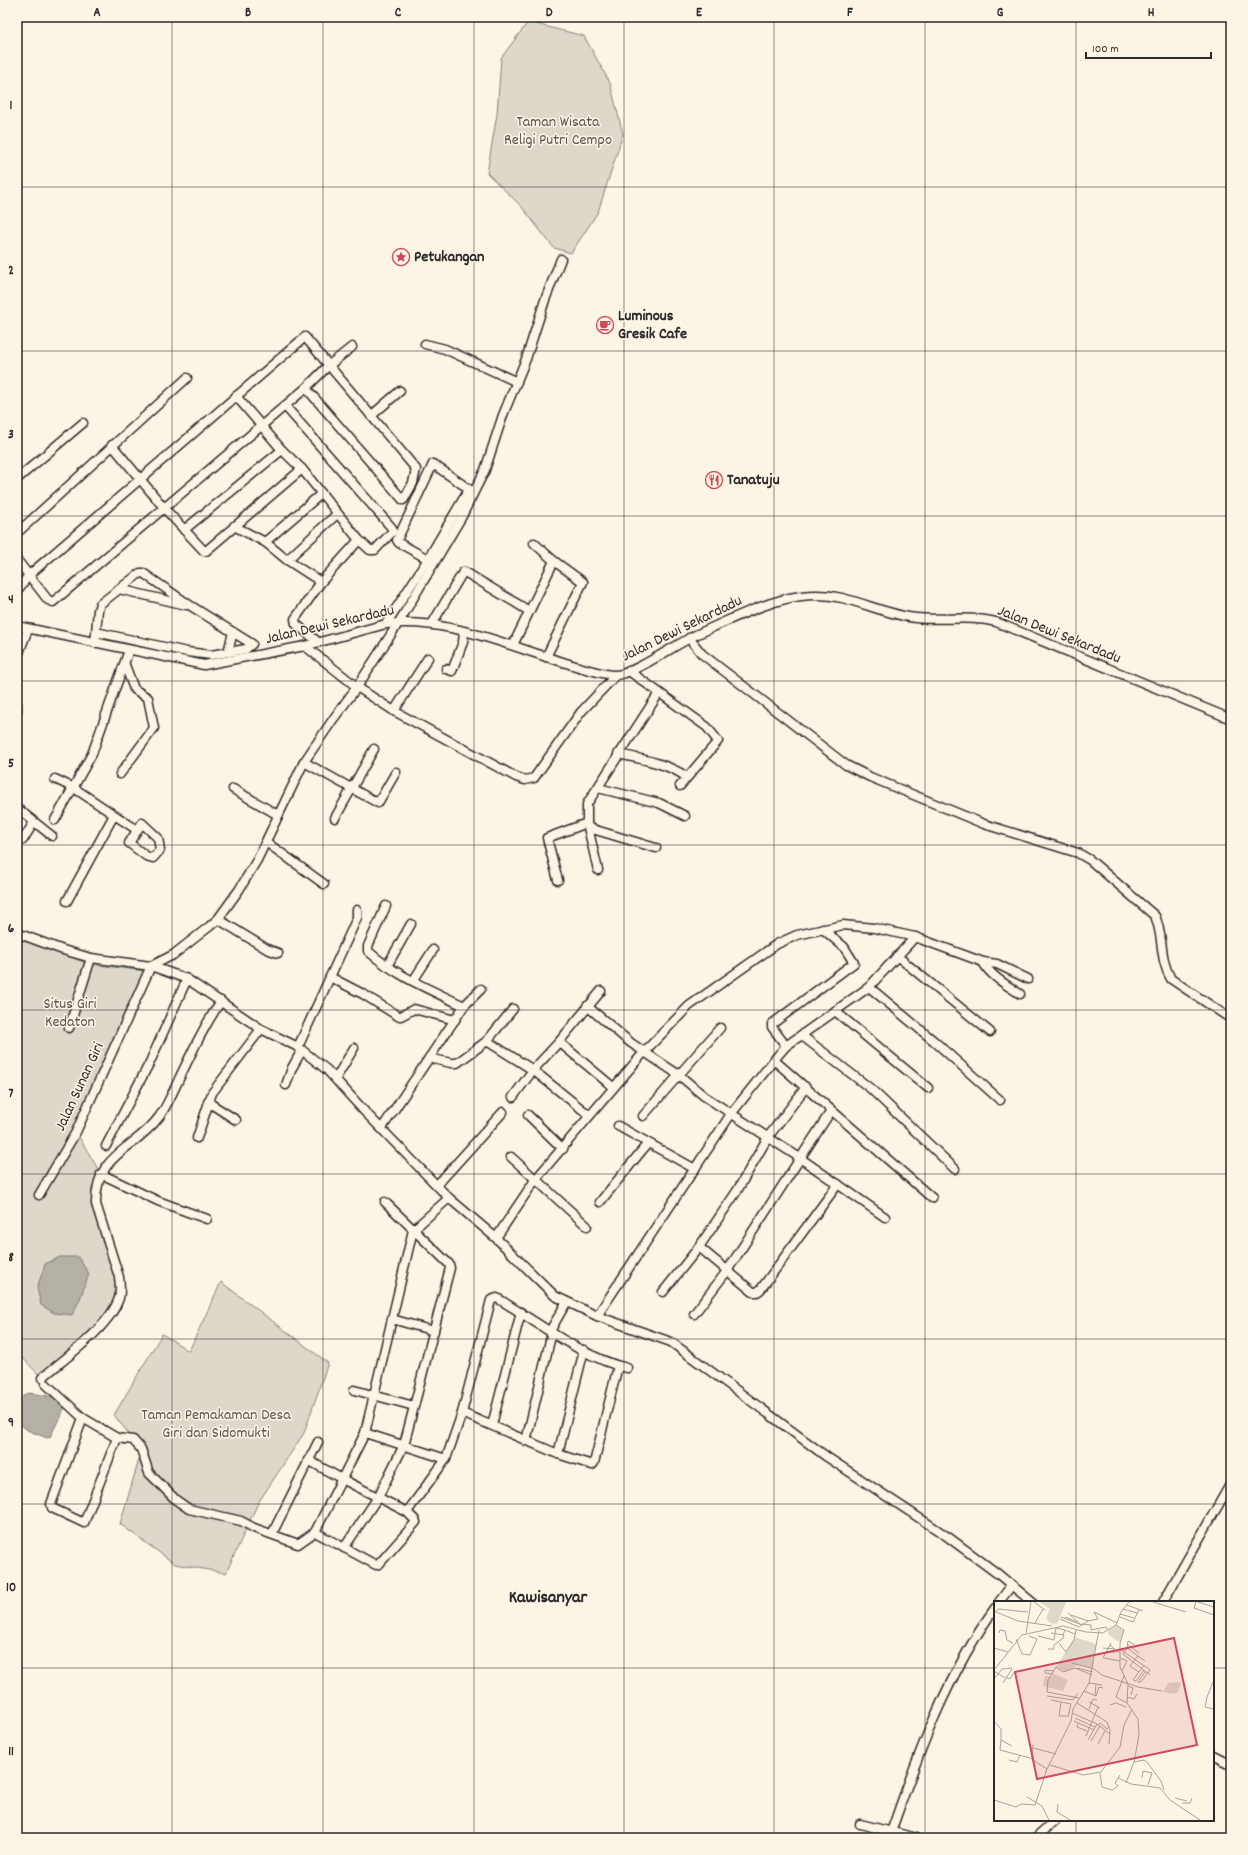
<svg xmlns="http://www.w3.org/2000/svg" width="1248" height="1855" viewBox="0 0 1248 1855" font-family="Dekko,sans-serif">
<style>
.green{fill:#ded8ca;stroke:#84827a}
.water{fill:#b4b0a5;stroke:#7d7b74}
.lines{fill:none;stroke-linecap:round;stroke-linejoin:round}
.minor-casing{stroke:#2b2b2b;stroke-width:11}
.minor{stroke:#fcf5e5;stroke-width:8}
.grid{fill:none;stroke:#2b2b2b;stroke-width:1;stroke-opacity:0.55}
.labels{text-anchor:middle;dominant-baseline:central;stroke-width:3;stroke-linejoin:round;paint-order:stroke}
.park-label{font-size:16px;fill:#585653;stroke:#fcf5e5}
.poi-label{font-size:16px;font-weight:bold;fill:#2b2b2b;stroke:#fcf5e5;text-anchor:start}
.street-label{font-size:16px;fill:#2b2b2b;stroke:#fcf5e5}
.quarter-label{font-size:18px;font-weight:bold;fill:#2b2b2b;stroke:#fcf5e5}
.inset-road{fill:none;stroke:#a8a49b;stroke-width:1}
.view{fill:#d1495b;fill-opacity:0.15;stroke:#d1495b;stroke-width:2}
.inset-edge{fill:none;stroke:#2b2b2b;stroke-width:2}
.neatline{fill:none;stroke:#2b2b2b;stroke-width:1.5}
.grid-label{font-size:13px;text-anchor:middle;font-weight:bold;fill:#2b2b2b}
</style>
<rect width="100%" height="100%" fill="#fcf5e5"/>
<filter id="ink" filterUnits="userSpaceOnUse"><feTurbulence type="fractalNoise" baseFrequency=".025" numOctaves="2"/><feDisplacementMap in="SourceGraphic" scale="8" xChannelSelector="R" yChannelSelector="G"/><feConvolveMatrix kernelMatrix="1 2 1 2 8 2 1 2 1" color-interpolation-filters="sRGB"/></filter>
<g filter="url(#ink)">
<!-- green -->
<g class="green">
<path d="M528,22l56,14 26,47 13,51 -25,78 -27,41 -17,-5 -33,-42 -34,-33 10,-59 4,-56z"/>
<path d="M17,936l72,28 56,7 -69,161 25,42 -6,18 26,96 -12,29 -67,61 -25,-26z"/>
<path d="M221,1282l107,81 -24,70 -46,70 -32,70 -51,-9 -55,-40 20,-68 1,-7 -27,-34 48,-81 27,17z"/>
</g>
<!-- water -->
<g class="water">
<path d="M60,1257h18l11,17 -9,25 -8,16 -18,-2 -13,-8 -4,-17 8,-24z"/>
<path d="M29,1393l26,4 9,8v4l-14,28 -3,1 -20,-8 -10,-9c0,-14 -1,-22 12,-28z"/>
</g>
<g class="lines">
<!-- minor casing -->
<g class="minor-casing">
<g id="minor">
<path d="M425,344l20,5 72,33"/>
<path d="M236,396l46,54 20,19 57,71 11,10h5l18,-19 -1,-3 -107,-122"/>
<path d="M371,416l29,-25"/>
<path d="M112,445l53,64 39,42h2l96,-82"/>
<path d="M433,464l36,25 -41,70 -29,-16 -2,-3z"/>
<path d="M17,479l66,-56"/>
<path d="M234,526l31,16 22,18 34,22"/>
<path d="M184,530l98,-80"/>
<path d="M17,533l170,-155"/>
<path d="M265,542l56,-48"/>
<path d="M534,543l20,18 29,21 -37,75"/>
<path d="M17,560l31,40 5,2 253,-214 22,-22 24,-19"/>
<path d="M287,560l50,-46"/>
<path d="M119,589l67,16"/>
<path d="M17,591l12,-16 276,-238 111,132 -3,14 -9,16 -1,1 -97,-112"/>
<path d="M386,624l42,-65"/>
<path d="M432,624l31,-52h2l64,39"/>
<path d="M17,626l187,39 101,-19 81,-22c62,-7 121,22 180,39 13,4 37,12 50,12 17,0 66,-35 86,-43 44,-19 91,-46 140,-34 25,6 48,17 74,20 27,3 54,-3 80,4l235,97"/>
<path d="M689,638l13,16 144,111 24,12 114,47 94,29 12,7 65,56c9,20 4,43 16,63l60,40"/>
<path d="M318,642l-22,-18 -1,-5 26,-37 38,-42"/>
<path d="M95,643l3,-33 2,-6 40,-31h3l48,33 61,38 -6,5 -35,6 -24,-3 -91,-20"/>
<path d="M513,645l41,-84"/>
<path d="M305,646l52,41 37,24 122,66 9,3 9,-2 47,-66 35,-37"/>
<path d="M228,652l5,-20"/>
<path d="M17,658l11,-29"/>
<path d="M446,669l6,2 11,-29 1,-10"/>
<path d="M629,671l78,56 11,14 -38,45"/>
<path d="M17,704v7"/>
<path d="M394,711l34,-53"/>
<path d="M618,754c24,5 48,9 69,23"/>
<path d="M304,762l74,41 18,-31"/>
<path d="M120,774l34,-46 -6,-30 -14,-9 -9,-24"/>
<path d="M55,779l19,9 63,42"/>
<path d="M598,788l61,15 26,13"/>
<path d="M233,789l45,26"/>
<path d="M17,808l35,28"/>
<path d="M335,818l39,-69"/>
<path d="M55,820l37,-66 37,-104"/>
<path d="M142,823l16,15 2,12 -7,8 -7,-2 -17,-13z"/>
<path d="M589,828l67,20"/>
<path d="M23,840l11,-18"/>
<path d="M266,842l58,42"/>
<path d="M598,870l-11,-47v-19l72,-111"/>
<path d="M558,880l-11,-42 40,-15"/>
<path d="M67,901l47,-86"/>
<path d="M218,919l49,30 11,4"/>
<path d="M17,933l46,17 28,8 60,8 36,13 74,50 37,18 29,23 38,42 84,86 47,40 59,58 42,20 74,26 156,115 121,80 50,37 34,28"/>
<path d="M897,956l93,76"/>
<path d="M983,962c7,14 24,23 37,32"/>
<path d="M151,966l22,-11 37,-29 8,-7 21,-29 18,-30 47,-98 30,-44 23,-31 42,-65 62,-104 24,-48 18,-55 23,-56 19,-59 16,-41"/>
<path d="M387,966l24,-42"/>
<path d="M330,977l33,17 35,22h3l13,-7 41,11"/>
<path d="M413,981l20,-31"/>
<path d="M869,987l65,54 66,59"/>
<path d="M464,1006l17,-17"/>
<path d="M587,1006l44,37 48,32 25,21 96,62 85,59"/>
<path d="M513,1009l-26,32 46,29 56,45"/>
<path d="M835,1011l93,77"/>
<path d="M69,1028l22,-70"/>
<path d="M801,1035l70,54 84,80"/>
<path d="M559,1042l54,45"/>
<path d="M786,1046l-14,-19v-3l82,-61 -10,-16 -21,-18"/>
<path d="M298,1047l59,-129v-8"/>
<path d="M429,1058l22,5h6l30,-22"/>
<path d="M774,1060l158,138"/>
<path d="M336,1078l18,-30"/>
<path d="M286,1085l6,-17 10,-18"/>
<path d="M513,1097l20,-27 26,-28 42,-51"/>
<path d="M208,1102l28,18"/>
<path d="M528,1115l35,34"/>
<path d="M643,1116l77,-88"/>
<path d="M618,1126l77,43"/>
<path d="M382,1128l82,-122c-33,-16 -68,-30 -96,-55v-5l18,-40"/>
<path d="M197,1138l15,-45 49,-64"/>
<path d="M106,1146l44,-84 37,-83"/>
<path d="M511,1157l76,69"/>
<path d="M101,1174l57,27 49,18"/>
<path d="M437,1185l66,-73"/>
<path d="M39,1195l37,-63 75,-166"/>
<path d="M600,1202l48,-59"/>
<path d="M496,1238l39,-58 110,-129 44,-45 88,-62 20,-9 46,-10 31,3 41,9 68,25 14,2 31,15"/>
<path d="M699,1247l54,45h4l4,-3 77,-105"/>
<path d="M663,1292l36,-45 38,-56 31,-54 38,-50"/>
<path d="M694,1314l33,-43 104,-160"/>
<path d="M597,1316l134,-202 43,-54 12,-14 83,-59 46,-50"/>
<path d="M392,1319l42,12"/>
<path d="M550,1331l16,-28"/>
<path d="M42,1378c23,-20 68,-51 77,-80 2,-7 1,-14 0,-21l-23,-73c-1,-51 39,-54 63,-87 8,-11 14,-25 20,-38 13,-27 25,-53 42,-78"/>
<path d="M46,1384l37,34 34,20 16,2 8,9 8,24 27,27 13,9 52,12 13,7 44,16 17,-12 50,-99 48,-203 36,-32"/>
<path d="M354,1390l60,16"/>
<path d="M462,1413l96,41 34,11 2,-2 24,-97"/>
<path d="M83,1418l-32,86 1,4 32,15 33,-85"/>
<path d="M492,1425l29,-113"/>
<path d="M365,1433l81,26"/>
<path d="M526,1441l26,-109"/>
<path d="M558,1454l26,-104"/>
<path d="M308,1460l34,19 65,33 8,8 1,2 -37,42 -3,1 -61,-33"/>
<path d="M407,1512l39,-53 16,-46 29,-113 6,-2c39,23 86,60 130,70"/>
<path d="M272,1534l46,-92"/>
<path d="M344,1548l34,-51 26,-52 46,-177 -1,-4 -64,-62"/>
<path d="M999,1602l12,-16"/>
<path d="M1163,1602l68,-119"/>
<path d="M1213,1755l18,9"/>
<path d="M860,1824l57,14"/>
<path d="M891,1832c27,-78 56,-157 104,-224"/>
<path d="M1036,1838l20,-18"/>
</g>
</g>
<!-- minor -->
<use href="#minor" class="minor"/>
</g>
</g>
<!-- grid -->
<path class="grid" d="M172,17v1821M323,17v1821M474,17v1821M624,17v1821M774,17v1821M925,17v1821M1076,17v1585M17,187h1214M17,351h1214M17,516h1214M17,681h1214M17,845h1214M17,1010h1214M17,1174h1214M17,1339h1214M17,1504h1214M17,1668h978M1213,1668h18M1076,1820v18"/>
<!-- icons -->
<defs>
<g id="sight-ring" transform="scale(0.9)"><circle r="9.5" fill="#fcf5e5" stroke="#d1495b" stroke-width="1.5"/><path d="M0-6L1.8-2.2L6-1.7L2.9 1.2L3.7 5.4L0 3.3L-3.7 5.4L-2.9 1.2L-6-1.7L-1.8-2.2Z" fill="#d1495b"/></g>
<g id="cafe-ring" transform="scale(0.9)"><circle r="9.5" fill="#fcf5e5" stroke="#d1495b" stroke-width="1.5"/><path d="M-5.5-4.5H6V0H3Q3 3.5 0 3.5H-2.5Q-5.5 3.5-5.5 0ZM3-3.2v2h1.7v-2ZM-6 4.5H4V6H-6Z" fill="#d1495b"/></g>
<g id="restaurant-ring" transform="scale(0.9)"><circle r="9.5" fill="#fcf5e5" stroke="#d1495b" stroke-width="1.5"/><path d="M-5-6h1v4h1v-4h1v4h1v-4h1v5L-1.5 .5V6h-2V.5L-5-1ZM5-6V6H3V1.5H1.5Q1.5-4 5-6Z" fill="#d1495b"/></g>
</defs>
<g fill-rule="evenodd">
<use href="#sight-ring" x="401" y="257"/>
<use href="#cafe-ring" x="605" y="325"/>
<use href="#restaurant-ring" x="714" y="480"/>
</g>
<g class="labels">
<!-- park labels -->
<g class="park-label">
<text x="558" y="122">Taman Wisata<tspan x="558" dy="18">Religi Putri Cempo</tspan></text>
<text x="70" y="1004">Situs Giri<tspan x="70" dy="18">Kedaton</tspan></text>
<text x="216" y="1415">Taman Pemakaman Desa<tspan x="216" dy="18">Giri dan Sidomukti</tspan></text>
</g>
<!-- poi labels -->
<g class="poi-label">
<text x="414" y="257">Petukangan</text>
<text x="618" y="316">Luminous<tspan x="618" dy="18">Gresik Cafe</tspan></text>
<text x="727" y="480">Tanatuju</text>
</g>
<!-- street labels -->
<g class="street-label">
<text transform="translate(330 625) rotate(-13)">Jalan Dewi Sekardadu</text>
<text transform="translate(682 629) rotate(-26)">Jalan Dewi Sekardadu</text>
<text transform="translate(1059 635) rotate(22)">Jalan Dewi Sekardadu</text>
<text transform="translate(80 1087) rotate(-65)">Jalan Sunan Giri</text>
</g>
<!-- quarter labels -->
<g class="quarter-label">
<text x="548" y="1598">Kawisanyar</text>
</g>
</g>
<!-- overview -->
<g transform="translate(994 1601)">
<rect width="220" height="220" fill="#fcf5e5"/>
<path d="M46,1h26l-9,22 -7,-1 -4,-5 4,-9zM122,25l8,5 -5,11 -11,-8 1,-4zM81,36l21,7 -3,24 -15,-3 -13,7 -9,-5zM60,73l14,6 -5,11 -20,-5 2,-10 7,1zM184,81l3,2 -3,8 -4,2 -11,-2 5,-9z" fill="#ded8ca"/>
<path class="inset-road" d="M40,1l11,8M159,1l33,10M202,1l-2,6 20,7M204,1l16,5M133,4l16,6M129,8l14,4M0,10l24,10 34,5M1,11l3,-3 30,3M74,12l12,11M126,13l14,4M77,14l17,6 10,-2 -4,-7 23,11M67,16l21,8 6,-4M71,16l12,5M126,16l13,5 6,-12M66,18l19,8 3,-2M41,22l8,-14M87,23l10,1v5l15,-3 2,3M122,24l8,5 -4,13v24l8,17 -1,19 11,16 1,16 -5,27 -8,21M5,32l1,-3 5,1 2,9 6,3M32,32l5,-31M69,34l2,-5 10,4M44,35l16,4 2,-12 9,2M22,38l6,15 8,1 7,-16 -8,-3M65,42l7,9 8,-12 2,-10M133,43l12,9M141,44l-7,-4 -1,7 18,13M0,47l14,4M109,47l12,1 -5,-4M133,47l-4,6 27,21M54,48h6v-4l9,-7 1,-3 -13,-2M126,48l30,21 -9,12h-3l8,-11M112,51h14M144,55l-8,10 9,6M109,57l8,-15M110,57l16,3M126,57l7,3 -5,10M78,62l22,6M62,66l-8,13 -1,12 32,6M62,66l7,5 12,-4 17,7M83,67l16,4M100,68l8,6 36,12 24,4M0,69l28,-35 41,-9 23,6 17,1 13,-8 5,-13 8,-10M150,69l-8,11 -3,-1 11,-15M0,70l11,7M59,73l-8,-1v-3l9,1M130,75l-8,21 11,6M12,76l4,2 5,-8M0,78l8,-10 10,-1M9,82l9,-14M95,82l13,2M134,85l5,2 -2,7M90,90l12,5 3,-9 4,1M53,95l26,4 5,-7M101,95l1,-12M133,96l7,2 3,-5M213,96l-2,10 9,2M213,96l6,-15M57,99l20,4 -3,13M95,101l11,6M67,102l-2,13h8M83,102l30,19 3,8 -1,14M116,104l6,-2 10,4M95,108l4,-10 4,1M78,112l25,11 13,10M81,117l20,9M0,120l7,8v11l11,6M80,120l20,9M84,123l-1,3 10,4M104,124l2,-2 7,6 2,-3M92,135l12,-29M7,139l-1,10 30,8 17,11M94,139l9,-16M97,140l9,-15M104,143l7,-13M39,147l23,6M38,157l1,-13M15,159l8,2 3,-7M140,161l10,-2 3,2 14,19 3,9M56,164l33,10 18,-3 19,-25 4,-22 8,-16M106,172l2,14 10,3 6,-4 -3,-3 5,-8M124,177l13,6 29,4 10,12 30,20M148,177l1,-7 9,2 -4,12M33,196l15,9 7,14M181,197l12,3M0,199l22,7 5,-3 14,1 12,-36 24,-48 2,-12 16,-26 10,-53M188,202h8l2,-5M64,203l-1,8 13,8"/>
<path class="view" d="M180,37l23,107 -160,34 -22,-107z"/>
<rect width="220" height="220" class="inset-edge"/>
</g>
<!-- margin -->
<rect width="1248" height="1855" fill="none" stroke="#fcf5e5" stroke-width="44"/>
<!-- scale -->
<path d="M1086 52v6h125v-6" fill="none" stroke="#2b2b2b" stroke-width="2"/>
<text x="1092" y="52" font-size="12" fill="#2b2b2b" stroke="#fcf5e5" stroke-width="3" paint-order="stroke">100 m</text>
<rect x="22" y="22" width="1204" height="1811" class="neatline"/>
<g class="grid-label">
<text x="97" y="16">A</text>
<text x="248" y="16">B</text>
<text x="398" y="16">C</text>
<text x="549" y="16">D</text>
<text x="699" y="16">E</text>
<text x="850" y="16">F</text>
<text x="1000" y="16">G</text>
<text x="1151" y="16">H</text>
<text x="11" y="109">1</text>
<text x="11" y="274">2</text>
<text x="11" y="438">3</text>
<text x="11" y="603">4</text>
<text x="11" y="767">5</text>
<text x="11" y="932">6</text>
<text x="11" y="1097">7</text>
<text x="11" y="1261">8</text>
<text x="11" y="1426">9</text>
<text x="11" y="1591">10</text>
<text x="11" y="1755">11</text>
</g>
</svg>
